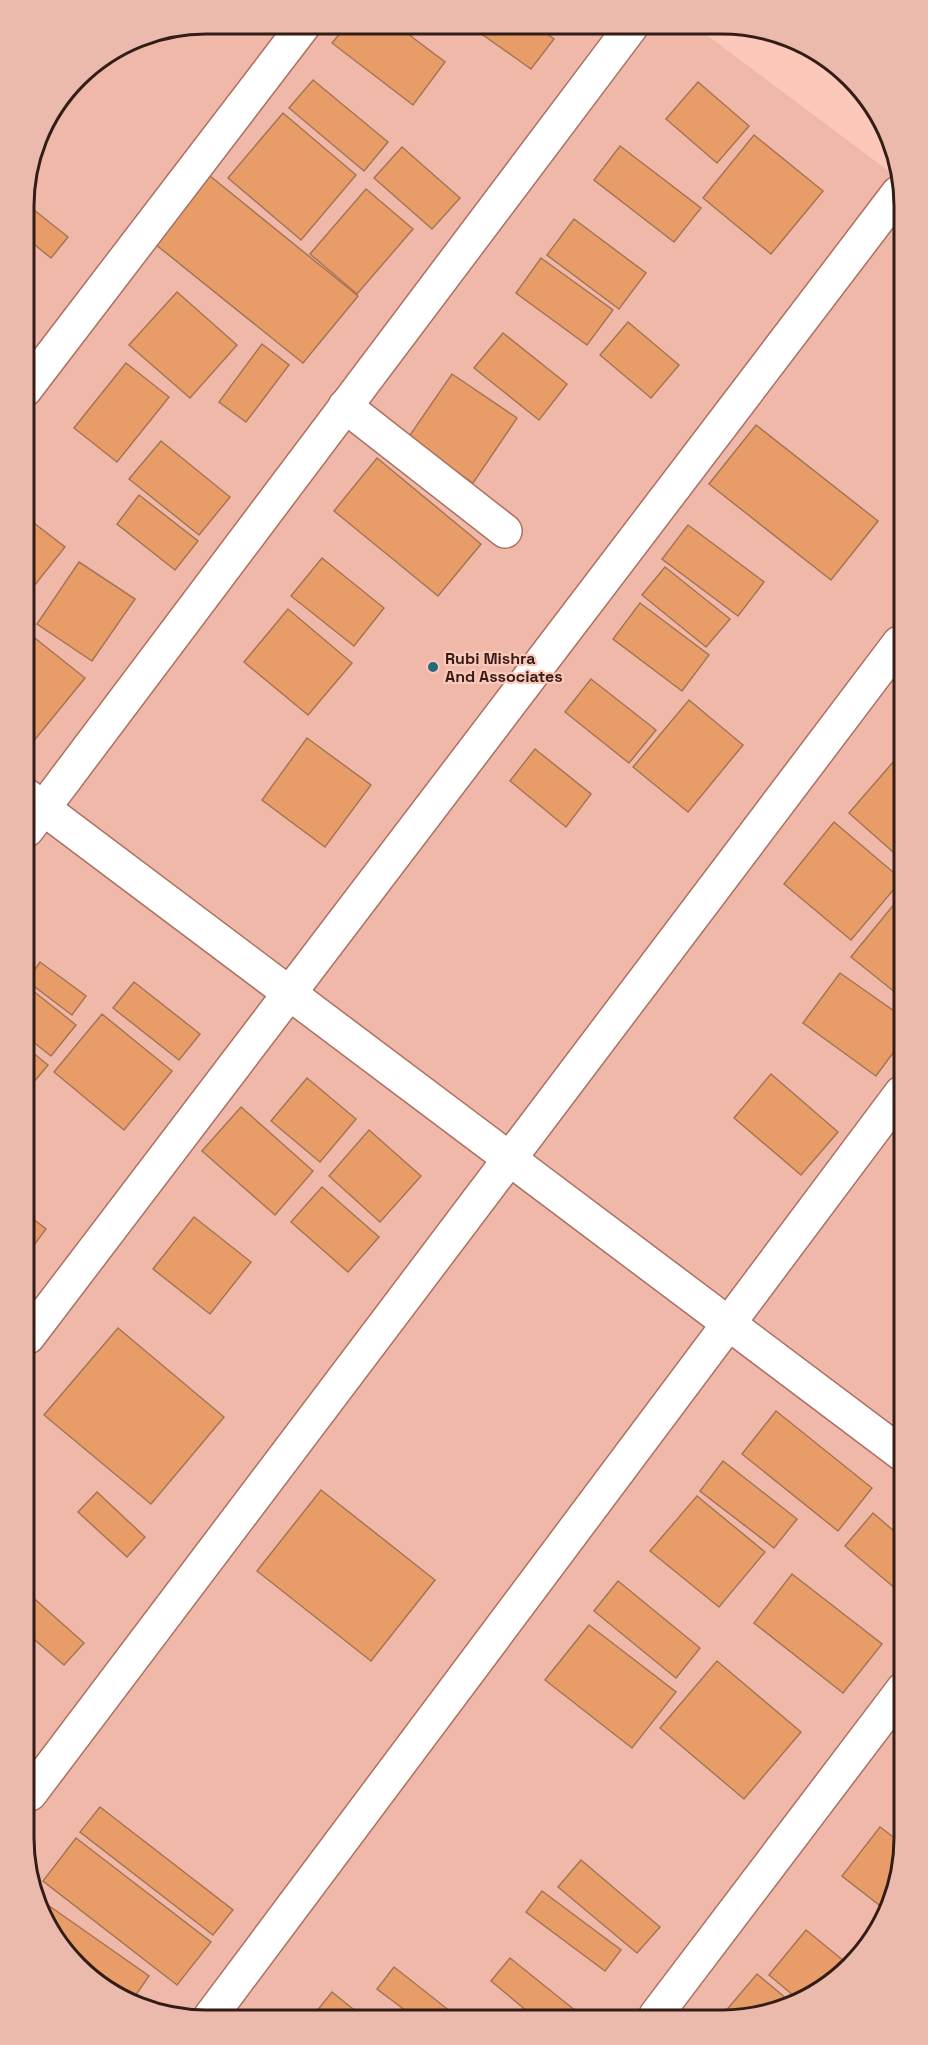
<svg xmlns="http://www.w3.org/2000/svg" width="928" height="2045" viewBox="0 0 928 2045" font-family="'Space Grotesk',sans-serif">
<style>
.built{fill:#f0b8a9}
.building{fill:#e89d68;stroke:#a67553;stroke-width:1.5}
.lines{fill:none;stroke-linecap:round;stroke-linejoin:round}
.minor-casing{stroke:#ab7061;stroke-width:36}
.minor{stroke:#fff;stroke-width:33}
.poi-dot{fill:#246a79;stroke:#fcc8ba;stroke-width:2}
.labels{text-anchor:middle;dominant-baseline:central;stroke-width:4.5;stroke-linejoin:round;paint-order:stroke}
.poi-label{font-size:16px;font-weight:bold;fill:#351d17;stroke:#fcc8ba;text-anchor:start}
.rim{fill:none;stroke:#351d17;stroke-width:3}
</style>
<rect width="100%" height="100%" fill="#fcc8ba"/>
<!-- built -->
<path class="built" d="M206,24l490,3 202,151 6,1673 -14,57 -31,51 -36,31 -54,25 -598,3 -85,-42 -31,-36 -25,-54 -6,-1692 19,-68 43,-57 51,-31z"/>
<!-- building -->
<g class="building">
<path d="M347,25h49l49,37 -32,43 -81,-62z"/>
<path d="M479,26h57l18,13 -23,30 -55,-39z"/>
<path d="M313,80l75,62 -24,29 -75,-63z"/>
<path d="M698,82l51,44 -32,37 -51,-44z"/>
<path d="M283,113l73,62 -55,65 -73,-62z"/>
<path d="M754,135l69,56 -52,63 -68,-56z"/>
<path d="M620,146l81,62 -27,34 -80,-62z"/>
<path d="M402,147l58,51 -28,31 -58,-51z"/>
<path d="M210,176l148,120 -55,67 -148,-119z"/>
<path d="M366,189l47,40 -56,65 -47,-40z"/>
<path d="M24,202l44,35 -17,21 -26,-21z"/>
<path d="M574,219l72,54 -27,36 -72,-54z"/>
<path d="M541,258l72,52 -26,35 -71,-52z"/>
<path d="M177,292l60,53 -47,53 -61,-53z"/>
<path d="M628,322l51,43 -28,33 -51,-43z"/>
<path d="M503,333l64,51 -28,36 -65,-52z"/>
<path d="M262,344l27,21 -43,57 -27,-20z"/>
<path d="M126,363l43,34 -52,65 -43,-34z"/>
<path d="M452,374l65,44 -44,65 -65,-45z"/>
<path d="M756,425l122,96 -47,59 -122,-96z"/>
<path d="M161,441l69,56 -31,38 -70,-56z"/>
<path d="M377,458l104,86 -43,52 -104,-85z"/>
<path d="M139,495l59,46 -23,29 -58,-46z"/>
<path d="M26,517l39,30 -39,49z"/>
<path d="M688,525l76,57 -26,34 -76,-57z"/>
<path d="M322,558l62,50 -30,38 -63,-50z"/>
<path d="M79,562l56,37 -43,62 -55,-37z"/>
<path d="M665,567l65,52 -24,28 -64,-52z"/>
<path d="M640,603l69,52 -27,36 -69,-52z"/>
<path d="M288,609l64,54 -44,52 -64,-53z"/>
<path d="M26,631l59,47 -53,65 -6,-5z"/>
<path d="M591,679l65,51 -27,33 -64,-51z"/>
<path d="M689,700l54,45 -55,67 -55,-45z"/>
<path d="M307,738l64,47 -46,62 -63,-47z"/>
<path d="M535,749l56,45 -25,33 -56,-46z"/>
<path d="M894,761l6,5v92l-51,-45z"/>
<path d="M834,822l66,56v4l-49,58 -67,-56z"/>
<path d="M900,897l1,100 -50,-40z"/>
<path d="M40,962l46,34 -14,19 -45,-34z"/>
<path d="M840,973l61,43v26l-25,34 -73,-53z"/>
<path d="M134,982l66,52 -21,26 -66,-52z"/>
<path d="M27,986l49,39 -25,31 -24,-19z"/>
<path d="M102,1014l70,57 -48,59 -70,-58z"/>
<path d="M27,1048l21,17 -20,24z"/>
<path d="M771,1074l67,58 -37,43 -67,-57z"/>
<path d="M307,1078l49,41 -36,43 -49,-41z"/>
<path d="M241,1107l72,64 -38,44 -73,-64z"/>
<path d="M369,1130l52,46 -41,46 -51,-46z"/>
<path d="M322,1187l57,50 -31,35 -57,-50z"/>
<path d="M28,1215l18,14 -18,24z"/>
<path d="M194,1217l57,45 -41,52 -57,-45z"/>
<path d="M118,1328l106,89 -73,87 -107,-89z"/>
<path d="M776,1411l96,77 -34,43 -96,-77z"/>
<path d="M723,1461l74,58 -23,29 -74,-57z"/>
<path d="M321,1490l114,90 -64,81 -114,-90z"/>
<path d="M97,1492l48,45 -18,20 -49,-45z"/>
<path d="M697,1496l68,56 -46,55 -69,-56z"/>
<path d="M873,1513l29,25 1,43 -7,8 -51,-43z"/>
<path d="M792,1574l90,70 -39,49 -89,-70z"/>
<path d="M618,1581l82,67 -24,30 -82,-67z"/>
<path d="M29,1594l55,49 -20,22 -35,-30z"/>
<path d="M589,1625l87,67 -44,56 -87,-68z"/>
<path d="M717,1661l84,71 -57,67 -84,-71z"/>
<path d="M100,1807l133,103 -20,25 -133,-103z"/>
<path d="M880,1827l24,18 -16,67 -46,-36z"/>
<path d="M76,1838l135,104 -34,43 -134,-104z"/>
<path d="M581,1860l79,67 -23,26 -79,-66z"/>
<path d="M542,1891l79,59 -16,21 -79,-59z"/>
<path d="M35,1896l114,80 -16,23 -47,-23 -31,-36z"/>
<path d="M806,1930l44,36 -27,24 -23,11 -31,-26z"/>
<path d="M510,1958l72,58h-49l-42,-35z"/>
<path d="M394,1967l61,48v1h-42l-36,-27z"/>
<path d="M757,1974l36,30 -24,11h-43l-2,-2z"/>
<path d="M332,1992l31,25h-51z"/>
</g>
<g class="lines">
<!-- minor casing -->
<g class="minor-casing">
<g id="minor">
<path d="M25,390l279,-365"/>
<path d="M345,406l160,125"/>
<path d="M27,796l875,658"/>
<path d="M27,830l604,-803"/>
<path d="M28,1337l870,-1144"/>
<path d="M30,1794l869,-1151"/>
<path d="M656,2015l247,-326"/>
<path d="M210,2017l691,-924"/>
</g>
</g>
<!-- minor -->
<use href="#minor" class="minor"/>
</g>
<!-- markers -->
<circle class="poi-dot" cx="433" cy="667" r="6"/>
<g class="labels">
<!-- poi labels -->
<g class="poi-label">
<text x="445" y="658">Rubi Mishra<tspan x="445" dy="18">And Associates</tspan></text>
</g>
</g>
<!-- crop -->
<path d="M0 0H928V2045H0ZM206 34H722A172 172 0 0 1 894 206V1838A172 172 0 0 1 722 2010H206A172 172 0 0 1 34 1838V206A172 172 0 0 1 206 34Z" fill="#ecbaad" fill-rule="evenodd"/>
<path class="rim" d="M206 34H722A172 172 0 0 1 894 206V1838A172 172 0 0 1 722 2010H206A172 172 0 0 1 34 1838V206A172 172 0 0 1 206 34Z"/>
</svg>
